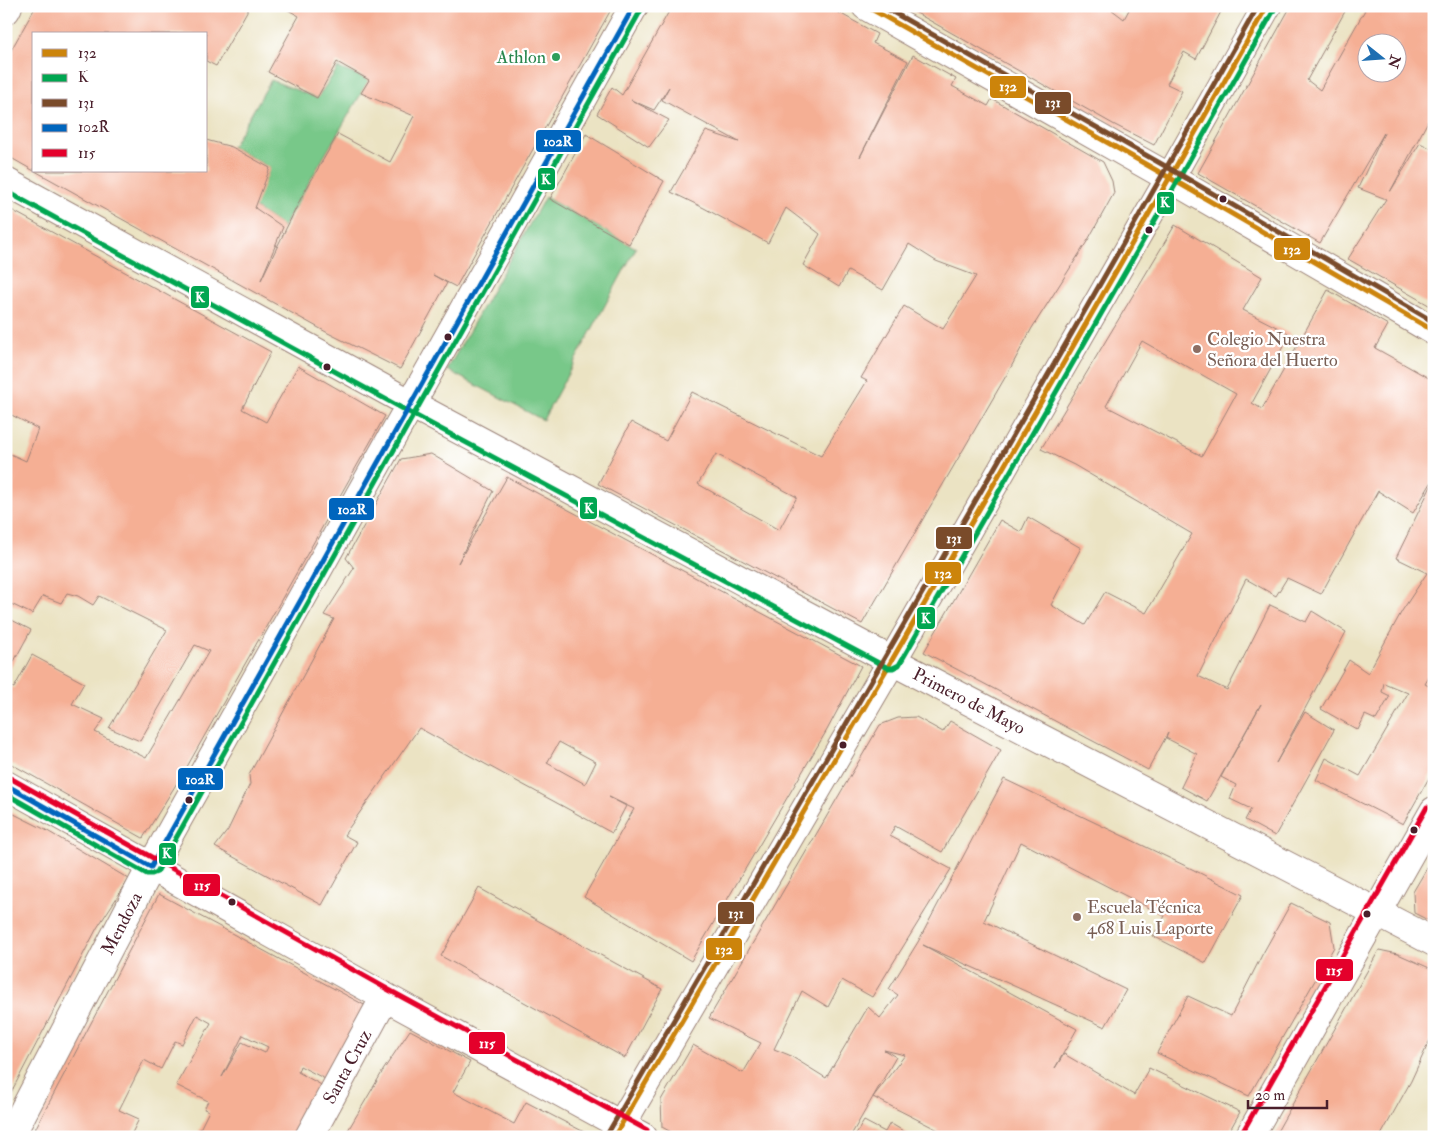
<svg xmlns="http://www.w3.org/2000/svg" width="1440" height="1143" viewBox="0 0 1440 1143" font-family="'IM FELL Double Pica',serif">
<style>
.green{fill:#78c889;stroke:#61745a}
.building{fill:#f5af94;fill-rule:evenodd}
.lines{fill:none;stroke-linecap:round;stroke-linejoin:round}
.street-casing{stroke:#9a8177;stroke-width:30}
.secondary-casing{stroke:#9a8177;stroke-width:30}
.street{stroke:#fff;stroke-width:28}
.secondary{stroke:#fff;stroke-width:28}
.bus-1-casing{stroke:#fff;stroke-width:9}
.bus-2-casing{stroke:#fff;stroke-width:9}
.bus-3-casing{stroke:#fff;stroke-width:9}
.bus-4-casing{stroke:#fff;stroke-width:9}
.bus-5-casing{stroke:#fff;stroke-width:9}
.bus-1{stroke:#cc840b;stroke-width:5}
.bus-2{stroke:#00a651;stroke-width:5}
.bus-3{stroke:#7a4b2a;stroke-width:5}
.bus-4{stroke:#0065bd;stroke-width:5}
.bus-5{stroke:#e4002b;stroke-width:5}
.leisure-dot{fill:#2e9e5b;stroke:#fff;stroke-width:2}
.bus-dot{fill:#4a1f2b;stroke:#fff;stroke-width:2}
.education-dot{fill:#8d6e63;stroke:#fff;stroke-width:2}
.labels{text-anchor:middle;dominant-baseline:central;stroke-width:4.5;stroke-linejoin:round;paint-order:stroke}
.leisure-label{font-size:18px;fill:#27864d;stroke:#fff;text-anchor:end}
.education-label{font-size:18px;fill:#785e54;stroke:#fff;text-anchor:start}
.street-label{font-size:18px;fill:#4a1f2b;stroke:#fff}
.line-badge{stroke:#fff;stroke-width:2}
.badge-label{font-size:14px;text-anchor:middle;font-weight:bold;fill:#fff}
</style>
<rect width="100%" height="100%" fill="#fff"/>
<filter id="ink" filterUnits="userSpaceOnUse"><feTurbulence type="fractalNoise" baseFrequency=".02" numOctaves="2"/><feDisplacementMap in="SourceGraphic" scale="10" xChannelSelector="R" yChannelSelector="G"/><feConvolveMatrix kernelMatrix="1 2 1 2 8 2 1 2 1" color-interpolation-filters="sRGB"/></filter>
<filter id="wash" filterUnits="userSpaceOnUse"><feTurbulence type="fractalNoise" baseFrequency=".0096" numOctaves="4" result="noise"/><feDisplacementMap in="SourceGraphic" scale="20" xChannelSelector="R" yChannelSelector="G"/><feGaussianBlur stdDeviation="1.12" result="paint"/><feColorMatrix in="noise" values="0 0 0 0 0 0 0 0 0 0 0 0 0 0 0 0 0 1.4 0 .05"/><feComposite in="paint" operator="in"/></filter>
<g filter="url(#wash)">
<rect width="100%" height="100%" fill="#ebe3c3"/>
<!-- green -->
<g class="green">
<path d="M338,68l31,12 -86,147 -29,-20 16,-39 -38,-21 39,-67 46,18z"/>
<path d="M545,197l91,51 -93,172 -96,-50z"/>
</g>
<g id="blocks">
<!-- building -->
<g class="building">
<path d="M36,6h214l-34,60 -10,-5v-27h-172v137l-28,-16v-96z"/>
<path d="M281,6h332l-157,281 -23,-12 14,8 -47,86 -72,-36 -293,-162h171v-31l26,7 38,21 -15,40 28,19 -22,53 40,-82 37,-64 52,28 24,-46 -53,-23 8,-13 -32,-18 -20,36 -49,-26 31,-56z"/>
<path d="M672,6h155l50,28 -4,9 35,18 -48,96 53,-102 43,24 -4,7 36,20 4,-7 111,63 9,19 2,12 -26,47 -56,88 -22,41 -148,255 -264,-140 33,-62 35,19 26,-49 129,64 46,-75 -6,-3 43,-72 39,23 33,-53 -40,-15 -27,-17 -26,46 -35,-19 -9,16 -36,-22 17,-31 -34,-26 -18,35 -64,-35 -33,-16 35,-61 33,11 -77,-42 7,-13 -15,23 -23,-10 38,20 -20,27 -52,-33 15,-27 10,8zM716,454l81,43 -18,33 -81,-46z"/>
<path d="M904,6h203l17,13 7,-13h93l-28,53 -12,-7 -17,32 15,7 -28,54 -41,-21z"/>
<path d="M1291,6h57l-41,74 13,10 45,-80 -7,-4h76v104l-44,82 30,-49 14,7v158l-86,-49 38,-60 -28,-11 26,-55 -64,110 -122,-70zM1368,42h30v30h-30z"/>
<path d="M586,134l78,47 -35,63 -79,-45z"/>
<path d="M6,207l265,145 -29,57 24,13 32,-56 87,50 -197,349 -45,73 -137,-77v-76l8,3 18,-33 52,28 -12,21 32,15 -9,13 51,26 63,-107 -14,-6 -55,96 -31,-13 58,-98 -68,-34 -6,9 -15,-9 -11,-3 -6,10 -18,-7 -11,18 -23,-11 -3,5v-156l20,9 12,-32 -32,-17z"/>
<path d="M1175,225l87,52 -19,33 47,24 -38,69 10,6 66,-119 60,35 -13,23 59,33v97l-21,35 -35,-22 -57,103 -34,-16 -11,18 -30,-17 -48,97 29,14 43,-85 36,17 6,-11 34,21 -70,131 29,-51 29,18 -59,106 -30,-16 6,-11 -21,-10 6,-14 -15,-8 40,-73 -54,97 -26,-14 16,-33 -31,-16 2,-5 -20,37 -224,-118 76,-132 21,12 7,-15 53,31 -30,57 34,20 20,-33 41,21 46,-79 -118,-69 -33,-16zM1142,341l94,53 -34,62 -96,-50z"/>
<path d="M431,454l62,37 -35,72 49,-86 354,189 -34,64 -136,231 -107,-64 50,-88 -25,-12 17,9 -14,27 -193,-105 -75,107 13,7 -35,63 -107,-58 13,-17 22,-46 -1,-9 85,-156 -10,-4 30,-47 -8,-10 55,-99zM559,742l37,20 -11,22 -38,-21z"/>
<path d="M1434,480v189l-9,15 9,5v80l-31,55 -87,-44 10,-22 34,18 48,-83 -24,-10 -2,9 8,4 -14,24 -11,-5 -7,15 -37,-21 28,-49 19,13 34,-62 25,-38 -31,-15z"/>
<path d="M6,617l25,13 -25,46z"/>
<path d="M916,717l27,15 7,-11 51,29 -59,102 -47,-26 -5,10 61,33 -79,128 -30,-17 -14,27 -26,-16 -28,58 15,6 37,23 42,-71 12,11 18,-23 -9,-6 29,-47 86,-163 188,90 51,26 -37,68 -53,-27 12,-20 -144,-74 -37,79 142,69 -21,37 -182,-82 154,84 -22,39 9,-14 70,41 15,-27 91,44 -14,25h-163l-10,-6 -3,6h-116l4,-7 -65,-33 32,-42 -21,-5 12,7 -46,80h-170l-18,-10 -1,-27 32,-55 50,28 18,-30 -52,-25 171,-293 18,-7z"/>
<path d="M6,810l38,19 85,50 -32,49 -91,174z"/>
<path d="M1434,856v67l-20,-10 -1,-21z"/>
<path d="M479,888l183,101 -37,69 -184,-102z"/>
<path d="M159,894l209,113 -39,74 -29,-15 -2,6 27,15 -27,50h-102l13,-26 -5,-2 4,-8 -32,-16 35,-62 -14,-8 -15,29 -7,-3 -14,28 -17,-9 -25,50 20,9 -9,18h-99zM243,1035l25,12 -3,6 -23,-11 -20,35z"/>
<path d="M1291,903l39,19 4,25 -85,149 -92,-43 31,-57 43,20 31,-61z"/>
<path d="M1379,950l19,4 36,16v61l-23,50 -31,56h-106z"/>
<path d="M410,1030l60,32 -17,30 61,32 12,-22 62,32 -2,3h-242l40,-68z"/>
<path d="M864,1121l21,11 5,-9 23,14h-59z"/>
</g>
</g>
</g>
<g filter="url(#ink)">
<use href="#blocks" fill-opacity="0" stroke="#9a8177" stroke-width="1"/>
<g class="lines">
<!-- street casing -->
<g class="street-casing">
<g id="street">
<path d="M866,6l304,172 264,153"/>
<path d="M6,10l2,-4"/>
<path id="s1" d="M6,182l405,222 481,257 542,281"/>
<path id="s2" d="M309,1137l76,-140"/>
<path d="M1249,1137l185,-326"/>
</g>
</g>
<!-- secondary casing -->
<g class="secondary-casing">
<g id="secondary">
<path d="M6,785l379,212 258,140"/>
<path id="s3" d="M10,1137l141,-270 483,-861"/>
<path d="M614,1137l278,-476 278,-483 97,-172"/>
</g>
</g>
<!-- street -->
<use href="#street" class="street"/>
<!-- secondary -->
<use href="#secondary" class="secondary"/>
<!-- bus-1 casing -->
<g class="bus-1-casing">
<g id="bus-1">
<path d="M866,6l304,172 264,153"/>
<path d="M614,1137c220,-376 439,-752 653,-1131"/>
</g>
</g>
<!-- bus-2 casing -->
<g class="bus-2-casing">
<g id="bus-2">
<path d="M6,191l401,220 481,257h5l6,-3 278,-483 97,-172"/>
<path d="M6,794l141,80h5l5,-2 484,-862"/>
</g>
</g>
<!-- bus-3 casing -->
<g class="bus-3-casing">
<g id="bus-3">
<path d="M882,6l292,165 260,151"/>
<path d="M608,1133c218,-374 437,-749 650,-1127"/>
</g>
</g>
<!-- bus-4 casing -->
<g class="bus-4-casing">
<path id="bus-4" d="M6,785l145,82 483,-861"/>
</g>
<!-- bus-5 casing -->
<g class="bus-5-casing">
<g id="bus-5">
<path d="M10,778l379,212 258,140"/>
<path d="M1242,1133l185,-326"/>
</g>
</g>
<!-- bus-1 -->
<use href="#bus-1" class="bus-1"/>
<!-- bus-2 -->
<use href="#bus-2" class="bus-2"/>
<!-- bus-3 -->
<use href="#bus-3" class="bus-3"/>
<!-- bus-4 -->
<use href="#bus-4" class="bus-4"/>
<!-- bus-5 -->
<use href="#bus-5" class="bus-5"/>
</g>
</g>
<!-- markers -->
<circle class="leisure-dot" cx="556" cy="57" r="5"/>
<g class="bus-dot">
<circle cx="1223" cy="199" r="4.5"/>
<circle cx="1149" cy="230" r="4.5"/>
<circle cx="448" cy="337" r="4.5"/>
<circle cx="327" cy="367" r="4.5"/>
<circle cx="843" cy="745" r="4.5"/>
<circle cx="189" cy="800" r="4.5"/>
<circle cx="1414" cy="830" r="4.5"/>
<circle cx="232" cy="902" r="4.5"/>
<circle cx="1367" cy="914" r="4.5"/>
</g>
<g class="education-dot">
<circle cx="1197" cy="349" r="5"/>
<circle cx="1077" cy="917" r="5"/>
</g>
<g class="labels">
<!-- leisure labels -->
<g class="leisure-label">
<text x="546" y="57">Athlon</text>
</g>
<!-- education labels -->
<g class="education-label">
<text x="1207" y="339">Colegio Nuestra<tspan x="1207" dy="21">Señora del Huerto</tspan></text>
<text x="1087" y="907">Escuela Técnica<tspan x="1087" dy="21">468 Luis Laporte</tspan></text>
</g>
<!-- street labels -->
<g class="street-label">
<text stroke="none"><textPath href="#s1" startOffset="1094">Primero de Mayo</textPath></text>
<text stroke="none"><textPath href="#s3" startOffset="241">Mendoza</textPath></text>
<text stroke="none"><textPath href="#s2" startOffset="80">Santa Cruz</textPath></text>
</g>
</g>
<g class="line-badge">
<rect x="989" y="75" width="38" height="24" rx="5" fill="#cc840b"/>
<rect x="1034" y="91" width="38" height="24" rx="5" fill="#7a4b2a"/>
<rect x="535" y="129" width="47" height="24" rx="5" fill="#0065bd"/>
<rect x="537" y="167" width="19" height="24" rx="5" fill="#00a651"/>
<rect x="1156" y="191" width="19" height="24" rx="5" fill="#00a651"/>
<rect x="1273" y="237" width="38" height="24" rx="5" fill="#cc840b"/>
<rect x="190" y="285" width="20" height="24" rx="5" fill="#00a651"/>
<rect x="579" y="496" width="19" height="24" rx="5" fill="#00a651"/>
<rect x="328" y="497" width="47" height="24" rx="5" fill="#0065bd"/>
<rect x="935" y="526" width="38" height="24" rx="5" fill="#7a4b2a"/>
<rect x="924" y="561" width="38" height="24" rx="5" fill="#cc840b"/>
<rect x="916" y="606" width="20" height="24" rx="5" fill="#00a651"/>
<rect x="177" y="767" width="47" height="24" rx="5" fill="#0065bd"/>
<rect x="158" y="842" width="19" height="24" rx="5" fill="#00a651"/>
<rect x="182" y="873" width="39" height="24" rx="5" fill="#e4002b"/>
<rect x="717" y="901" width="38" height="24" rx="5" fill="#7a4b2a"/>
<rect x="705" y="937" width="38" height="24" rx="5" fill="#cc840b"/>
<rect x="1315" y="958" width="39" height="24" rx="5" fill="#e4002b"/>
<rect x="468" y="1031" width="38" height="24" rx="5" fill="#e4002b"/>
</g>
<g class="badge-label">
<text x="1008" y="91">132</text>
<text x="1053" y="107">131</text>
<text x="558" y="146">102R</text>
<text x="546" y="184">K</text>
<text x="1165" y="207">K</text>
<text x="1292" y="254">132</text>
<text x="200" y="302">K</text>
<text x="589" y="513">K</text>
<text x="352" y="514">102R</text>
<text x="954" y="543">131</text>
<text x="943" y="578">132</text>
<text x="926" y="623">K</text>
<text x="200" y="784">102R</text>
<text x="167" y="858">K</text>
<text x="202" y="890">115</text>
<text x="736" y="918">131</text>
<text x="724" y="954">132</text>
<text x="1334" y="975">115</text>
<text x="487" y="1048">115</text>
</g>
<!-- margin -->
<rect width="1440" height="1143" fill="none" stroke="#fff" stroke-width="25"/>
<!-- legend -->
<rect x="32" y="32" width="175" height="140" fill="#ffffff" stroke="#b7a5aa"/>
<rect x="42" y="49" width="25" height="8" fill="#cc840b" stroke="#b7a5aa"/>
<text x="78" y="58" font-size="15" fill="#4a1f2b">132</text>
<rect x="42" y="74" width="25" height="8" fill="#00a651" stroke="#b7a5aa"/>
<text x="78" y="82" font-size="15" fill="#4a1f2b">K</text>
<rect x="42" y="99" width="25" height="8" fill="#7a4b2a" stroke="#b7a5aa"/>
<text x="78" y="108" font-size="15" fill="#4a1f2b">131</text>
<rect x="42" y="124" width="25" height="8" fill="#0065bd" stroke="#b7a5aa"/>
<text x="78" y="132" font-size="15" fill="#4a1f2b">102R</text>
<rect x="42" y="149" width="25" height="8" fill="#e4002b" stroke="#b7a5aa"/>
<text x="78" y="158" font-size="15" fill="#4a1f2b">115</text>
<!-- north arrow -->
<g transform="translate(1382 58) rotate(107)"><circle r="24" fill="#ffffff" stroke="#b7a5aa"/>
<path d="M0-4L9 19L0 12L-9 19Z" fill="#1f6fb2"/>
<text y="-8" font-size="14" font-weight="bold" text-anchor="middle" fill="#4a1f2b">N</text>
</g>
<!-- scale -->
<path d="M1248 1100v8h79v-8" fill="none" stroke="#4a1f2b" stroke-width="2.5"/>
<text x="1255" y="1100" font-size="15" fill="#4a1f2b" stroke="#ffffff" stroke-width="4" paint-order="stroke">20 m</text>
</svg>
